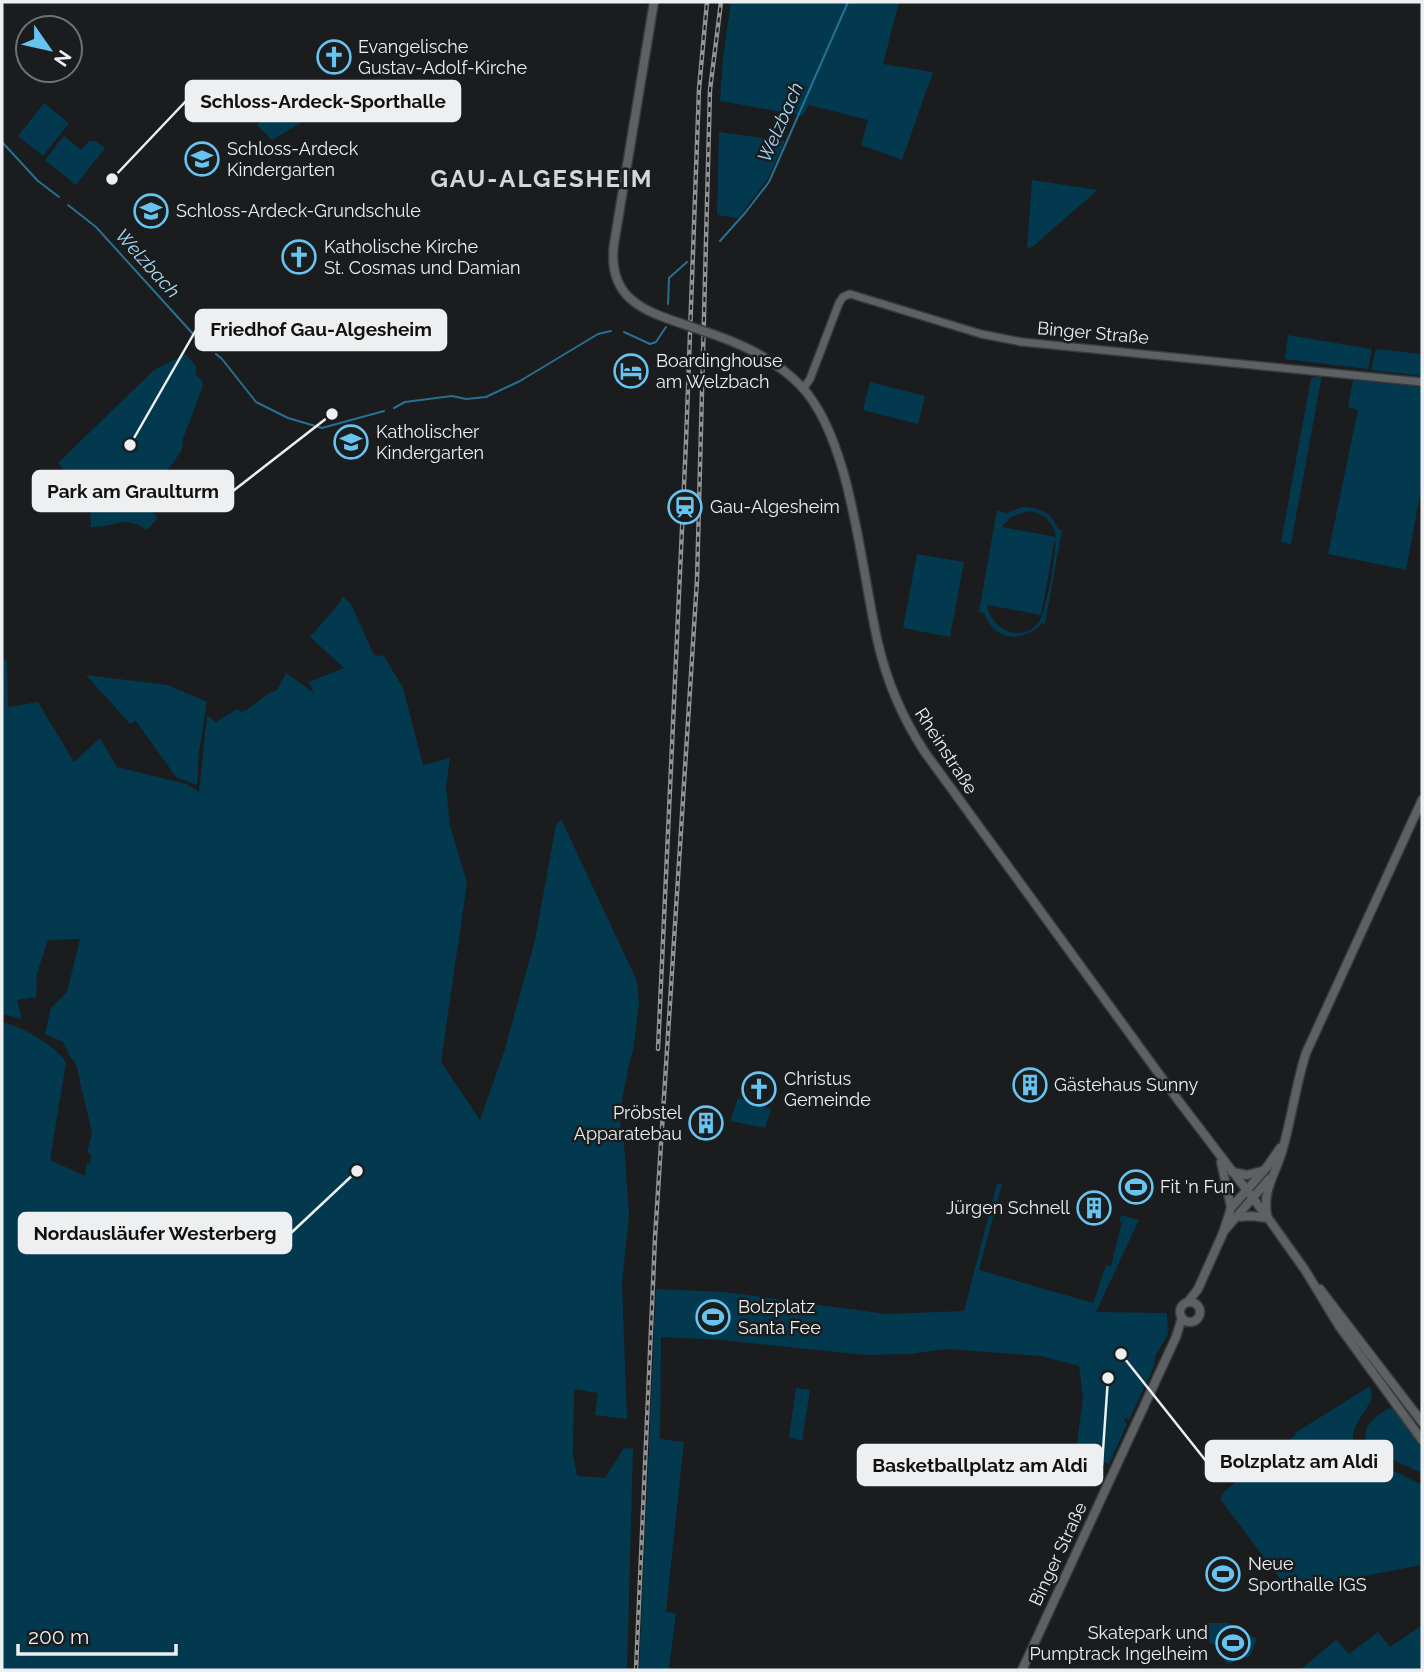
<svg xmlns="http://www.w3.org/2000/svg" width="1424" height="1672" font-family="Raleway,sans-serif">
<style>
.green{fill:#02394e;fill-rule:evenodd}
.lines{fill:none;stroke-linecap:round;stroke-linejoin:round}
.stream{stroke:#267192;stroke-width:2}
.tertiary-casing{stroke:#383a3b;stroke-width:10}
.secondary-casing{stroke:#383a3b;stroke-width:11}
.tertiary{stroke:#5e6163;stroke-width:7}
.secondary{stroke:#5e6163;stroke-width:8}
.rail-casing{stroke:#909293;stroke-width:4.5}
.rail{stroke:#1a1c1e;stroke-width:2;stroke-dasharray:5;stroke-linecap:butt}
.secondary-bridge-casing{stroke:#383a3b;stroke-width:11;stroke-linecap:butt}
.secondary-bridge{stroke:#5e6163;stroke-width:8}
.labels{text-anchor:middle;stroke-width:5;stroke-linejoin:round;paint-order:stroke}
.poi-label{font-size:18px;fill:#edeff0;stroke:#1a1c1e;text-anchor:start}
.street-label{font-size:18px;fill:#edeff0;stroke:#1a1c1e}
.water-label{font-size:19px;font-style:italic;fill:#a3dcf9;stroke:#1a1c1e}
.district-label{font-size:24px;font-weight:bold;letter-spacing:2px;fill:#d3d7d9;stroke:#1a1c1e}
.leader{fill:none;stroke:#edeff0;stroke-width:2.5}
.callout-dot{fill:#edeff0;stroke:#1a1c1e;stroke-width:2.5}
.callout{fill:#edeff0;stroke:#edeff0;stroke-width:2.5}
.callout-label{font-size:19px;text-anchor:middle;font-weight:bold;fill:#111}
</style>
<rect width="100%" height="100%" fill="#1a1c1e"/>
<g class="green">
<polygon points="731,2 899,2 883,64 933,72 902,160 861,145 868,120 809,105 803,116 720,101 723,58"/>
<polygon points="320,85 332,104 272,140 257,125 263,118"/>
<polygon points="44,103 69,123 43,156 18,136"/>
<polygon points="719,132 785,141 767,180 738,218 717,215"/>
<polygon points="64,136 81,150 89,141 95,141 105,148 76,185 45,160"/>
<polygon points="1032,180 1098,190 1032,247 1027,248"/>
<polygon points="1288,335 1372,349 1368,369 1285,359"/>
<polygon points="1376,349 1422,354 1422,376 1371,370"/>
<path d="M185 354 196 366V375L202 380 203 386 183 439 182 450 160 481 168 492 153 513 158 518 147 530C124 514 114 528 91 527L90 512 65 495 73 481 58 463 154 370Z"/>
<polygon points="1322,375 1291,544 1281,542 1311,378"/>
<polygon points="1353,380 1422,387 1422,484 1406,570 1328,554 1358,410 1348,407"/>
<polygon points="870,382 925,396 918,424 863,410"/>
<path d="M1021 507C1038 506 1052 513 1058 529L1062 530 1045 624 1042 623C1024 644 993 641 984 613L979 612 997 510 1007 513ZM1028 511C1044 513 1053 521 1056 537L1002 527 1011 517ZM1055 539C1057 551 1047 607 1040 620 1024 645 991 631 987 605L1041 615Z"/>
<polygon points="917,554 964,562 950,637 903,628"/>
<path d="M342 596 351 604 374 655 384 656 403 688 423 765 450 758 446 786 450 826 467 883 441 1062 480 1120 504 1052 535 940 556 825 561 819 637 981 639 1004 633 1051 629 1064 619 1117 624 1144 629 1214 622 1283 627 1419 595 1415 598 1393 574 1389 573 1455 577 1476 605 1478 624 1448 633 1449 627 1670H2V1022C21 1026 56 1046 66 1062L50 1160 85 1176 87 1163 90 1164 91 1154 87 1152 92 1133 76 1064 69 1055 63 1042 45 1034 51 1008 67 992 80 939 48 940 37 973 36 997 17 1000 22 1019 2 1014V658L7 660 8 707 38 702 74 762 100 738 117 767 186 784 199 792 207 716 216 722 237 709 241 712C255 707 264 694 277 690L286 673 314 693 309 682 344 668 310 637 341 601Z"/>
<polygon points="86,675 168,685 207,702 199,752 197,785 176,777 136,721 130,724"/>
<polygon points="738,1098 771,1109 765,1128 730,1121"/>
<polygon points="997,1183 1002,1184 979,1270 1093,1303 1106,1265 1111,1266 1122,1222 1119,1221 1121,1215 1139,1220 1096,1312 1167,1313 1168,1335 1155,1356 1153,1369 1129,1420 1125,1418 1124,1421 1127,1424 1109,1464 1076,1450 1083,1399 1079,1366 1041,1356 947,1349 911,1354 865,1355 721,1340 661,1337 660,1439 684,1442 666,1612 676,1613 669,1670 639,1670 656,1289 725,1292 886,1314 964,1311"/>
<path d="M1370 1386 1372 1398C1364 1417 1338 1437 1365 1456 1372 1461 1377 1462 1380 1471L1389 1474 1394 1471 1422 1485V1565L1301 1588 1293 1589 1284 1584 1221 1500 1222 1494 1254 1466 1296 1435 1295 1433Z"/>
<polygon points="796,1388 810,1390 802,1441 789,1437"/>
<path d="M1390 1408 1396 1411 1422 1447V1473L1373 1451C1355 1433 1372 1417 1390 1408Z"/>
<polygon points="1207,1623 1229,1623 1257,1639 1250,1656 1227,1664 1219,1648 1198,1636"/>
<polygon points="1421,1626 1422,1670 1300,1670 1336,1640 1349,1654 1378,1632 1390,1647"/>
</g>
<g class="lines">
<g class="stream">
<polyline points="2,142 38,181 59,197"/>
<polyline points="68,205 96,227 203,345"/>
<polyline points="720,241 745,213 769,182 848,2"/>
<polyline points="668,304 669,278 687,262"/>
<polyline points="624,332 650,344 656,342 666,327"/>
<polyline points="216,354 222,359 256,402 288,418 322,428 384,411"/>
<polyline points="394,408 405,402 452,396 466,399 486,397 520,381 598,334 611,331"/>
</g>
<defs>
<polyline id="tertiary" points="803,389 810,379 839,303 843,297 850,294 981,334 1022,342 1422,382"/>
<g id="secondary">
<path d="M654 2 614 244C607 298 643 311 686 325"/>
<path d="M715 335C747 346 777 361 801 386 852 440 861 571 878 643 887 682 902 717 924 751L1178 1100 1268 1218 1305 1270 1339 1326 1422 1440"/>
<polyline points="1221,1162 1231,1207"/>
<polyline points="1232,1172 1247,1175 1262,1171"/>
<path d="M1267 1215C1262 1189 1277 1172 1283 1148 1292 1116 1296 1084 1306 1053L1422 800"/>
<polyline points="1236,1217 1252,1216 1268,1218"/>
<polyline points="1225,1230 1269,1179"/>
<polyline points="1320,1289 1422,1422"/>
<polyline points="1188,1302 1198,1289 1223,1233 1231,1208 1267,1167 1280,1148"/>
<circle cx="1190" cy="1312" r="10"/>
<polyline points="1022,1670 1176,1337 1182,1318"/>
</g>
</defs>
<use href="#tertiary" class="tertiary-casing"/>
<use href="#secondary" class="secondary-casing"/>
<use href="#tertiary" class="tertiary"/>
<use href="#secondary" class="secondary"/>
<defs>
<g id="rail">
<polyline points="658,1049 686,442 699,89 707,2"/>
<polyline points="636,1670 655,1238 697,580 710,90 721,2"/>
</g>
</defs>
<use href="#rail" class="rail-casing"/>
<use href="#rail" class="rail"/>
<defs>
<polyline id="secondary-bridge" points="686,325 715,335"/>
</defs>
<use href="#secondary-bridge" class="secondary-bridge-casing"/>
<use href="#secondary-bridge" class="secondary-bridge"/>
</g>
<defs>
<symbol id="church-ring" viewBox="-11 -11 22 22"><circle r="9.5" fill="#1a1c1e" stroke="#67c4f0" stroke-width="1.5"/><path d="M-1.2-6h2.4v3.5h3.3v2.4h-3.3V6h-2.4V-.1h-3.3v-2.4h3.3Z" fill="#67c4f0"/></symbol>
<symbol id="school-ring" viewBox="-11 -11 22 22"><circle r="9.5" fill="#1a1c1e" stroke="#67c4f0" stroke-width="1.5"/><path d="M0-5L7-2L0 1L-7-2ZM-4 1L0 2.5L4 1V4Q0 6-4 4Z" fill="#67c4f0"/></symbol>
<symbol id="hotel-ring" viewBox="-11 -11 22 22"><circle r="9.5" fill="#1a1c1e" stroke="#67c4f0" stroke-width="1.5"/><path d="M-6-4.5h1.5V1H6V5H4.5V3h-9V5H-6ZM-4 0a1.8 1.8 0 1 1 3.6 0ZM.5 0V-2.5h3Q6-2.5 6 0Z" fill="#67c4f0"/></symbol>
<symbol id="station-ring" viewBox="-11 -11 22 22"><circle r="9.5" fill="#1a1c1e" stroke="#67c4f0" stroke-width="1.5"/><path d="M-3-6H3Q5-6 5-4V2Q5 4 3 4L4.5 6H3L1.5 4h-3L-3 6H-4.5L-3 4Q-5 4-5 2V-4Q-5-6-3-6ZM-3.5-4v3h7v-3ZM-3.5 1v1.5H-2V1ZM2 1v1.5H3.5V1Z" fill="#67c4f0"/></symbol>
<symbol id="building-ring" viewBox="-11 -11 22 22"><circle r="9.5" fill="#1a1c1e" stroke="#67c4f0" stroke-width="1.5"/><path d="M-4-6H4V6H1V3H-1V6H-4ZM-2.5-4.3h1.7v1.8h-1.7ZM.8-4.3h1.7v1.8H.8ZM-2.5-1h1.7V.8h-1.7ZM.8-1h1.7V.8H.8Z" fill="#67c4f0"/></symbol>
<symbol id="stadium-ring" viewBox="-11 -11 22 22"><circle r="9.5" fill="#1a1c1e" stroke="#67c4f0" stroke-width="1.5"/><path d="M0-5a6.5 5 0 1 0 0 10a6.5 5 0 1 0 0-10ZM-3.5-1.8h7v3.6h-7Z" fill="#67c4f0"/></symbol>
</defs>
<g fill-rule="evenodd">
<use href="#church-ring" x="315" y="38" width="38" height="38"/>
<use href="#school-ring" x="183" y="140" width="38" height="38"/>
<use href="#school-ring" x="132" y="192" width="38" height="38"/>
<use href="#church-ring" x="280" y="238" width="38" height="38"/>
<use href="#hotel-ring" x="612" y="352" width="38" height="38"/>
<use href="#school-ring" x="332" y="423" width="38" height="38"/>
<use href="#station-ring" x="666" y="488" width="38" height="38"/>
<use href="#building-ring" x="1011" y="1066" width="38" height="38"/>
<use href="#church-ring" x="740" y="1070" width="38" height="38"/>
<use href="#building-ring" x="687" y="1104" width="38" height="38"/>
<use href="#stadium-ring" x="1117" y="1168" width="38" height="38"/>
<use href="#building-ring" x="1075" y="1189" width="38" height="38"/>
<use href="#stadium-ring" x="694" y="1298" width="38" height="38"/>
<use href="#stadium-ring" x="1204" y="1555" width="38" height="38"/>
<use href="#stadium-ring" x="1214" y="1624" width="38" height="38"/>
</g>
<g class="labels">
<g class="poi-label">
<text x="358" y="53">Evangelische<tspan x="358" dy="21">Gustav-Adolf-Kirche</tspan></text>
<text x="227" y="155">Schloss-Ardeck<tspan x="227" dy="21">Kindergarten</tspan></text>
<text x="176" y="217">Schloss-Ardeck-Grundschule</text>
<text x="324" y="253">Katholische Kirche<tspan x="324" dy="21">St. Cosmas und Damian</tspan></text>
<text x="656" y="367">Boardinghouse<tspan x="656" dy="21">am Welzbach</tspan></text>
<text x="376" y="438">Katholischer<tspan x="376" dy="21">Kindergarten</tspan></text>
<text x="710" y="513">Gau-Algesheim</text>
<text x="784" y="1085">Christus<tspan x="784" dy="21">Gemeinde</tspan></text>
<text x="1054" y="1091">Gästehaus Sunny</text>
<text x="682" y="1119" text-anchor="end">Pröbstel<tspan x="682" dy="21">Apparatebau</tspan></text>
<text x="1160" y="1193">Fit 'n Fun</text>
<text x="1070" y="1214" text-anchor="end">Jürgen Schnell</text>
<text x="738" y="1313">Bolzplatz<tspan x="738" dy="21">Santa Fee</tspan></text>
<text x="1248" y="1570">Neue<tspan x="1248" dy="21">Sporthalle IGS</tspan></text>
<text x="1208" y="1639" text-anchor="end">Skatepark und<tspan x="1208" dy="21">Pumptrack Ingelheim</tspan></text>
</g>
<g class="street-label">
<text transform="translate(1093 333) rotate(5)" y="6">Binger Straße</text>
<text transform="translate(946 751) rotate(57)" y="6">Rheinstraße</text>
<text transform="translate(1058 1554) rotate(-65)" y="6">Binger Straße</text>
</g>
<g class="water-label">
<text transform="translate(780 122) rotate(-66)" y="7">Welzbach</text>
<text transform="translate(148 263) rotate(48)" y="7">Welzbach</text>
</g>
<g class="district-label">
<text x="542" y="187">GAU-ALGESHEIM</text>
</g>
</g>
<path class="leader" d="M112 179L186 101M130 445L196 330M332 414L233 491M357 1171L291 1233M1121 1354L1206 1461M1108 1378L1102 1465"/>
<g class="callout-dot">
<circle cx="112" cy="179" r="7"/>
<circle cx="130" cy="445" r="7"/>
<circle cx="332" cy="414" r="7"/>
<circle cx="357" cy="1171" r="7"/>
<circle cx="1121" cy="1354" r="7"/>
<circle cx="1108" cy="1378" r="7"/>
</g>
<g class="callout">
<rect x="186" y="81" width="274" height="40" rx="7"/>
<rect x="196" y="310" width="250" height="40" rx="7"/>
<rect x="33" y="471" width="200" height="40" rx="7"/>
<rect x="19" y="1213" width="272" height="40" rx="7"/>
<rect x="1206" y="1441" width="186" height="40" rx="7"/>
<rect x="858" y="1445" width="244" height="40" rx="7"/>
</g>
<g class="callout-label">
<text x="323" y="108">Schloss-Ardeck-Sporthalle</text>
<text x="321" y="336">Friedhof Gau-Algesheim</text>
<text x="133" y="498">Park am Graulturm</text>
<text x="155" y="1240">Nordausläufer Westerberg</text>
<text x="1299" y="1468">Bolzplatz am Aldi</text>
<text x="980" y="1472">Basketballplatz am Aldi</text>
</g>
<rect width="1424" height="1672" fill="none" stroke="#edeff0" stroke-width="7"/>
<g transform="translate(49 49) rotate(124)"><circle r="33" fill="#1a1c1e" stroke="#6e7072" stroke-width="2"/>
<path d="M0-5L12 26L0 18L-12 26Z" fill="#67c4f0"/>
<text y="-10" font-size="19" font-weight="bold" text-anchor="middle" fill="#edeff0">N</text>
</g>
<path d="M18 1644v10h158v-10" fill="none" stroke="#edeff0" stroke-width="3.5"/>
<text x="28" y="1644" font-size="21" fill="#edeff0" stroke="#1a1c1e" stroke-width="5" paint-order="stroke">200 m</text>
</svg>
